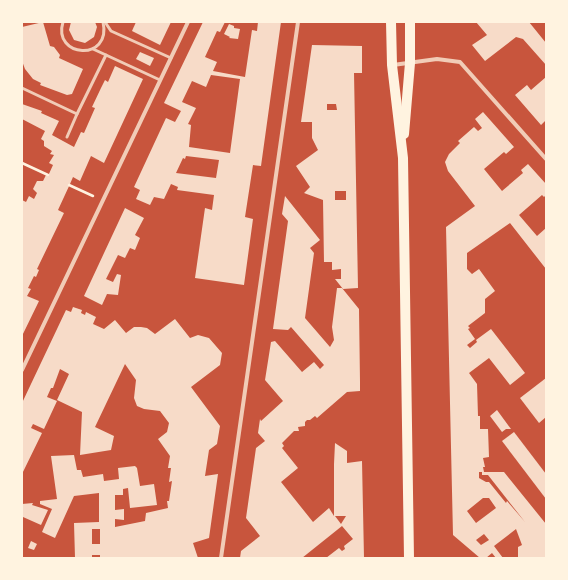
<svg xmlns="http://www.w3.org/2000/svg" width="568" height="580" font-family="'PT Sans Narrow',sans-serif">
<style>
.building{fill:#f7dbc8;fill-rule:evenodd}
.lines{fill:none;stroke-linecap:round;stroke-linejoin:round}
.path{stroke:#fff3e0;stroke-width:2.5}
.service{stroke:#f1ccb7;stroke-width:3}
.minor{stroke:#f1ccb7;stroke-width:4}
.primary{stroke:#fff3e0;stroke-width:10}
</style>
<rect width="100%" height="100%" fill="#c8553d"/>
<g class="building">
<polygon points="43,22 50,46 54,47 60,55 59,58 83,69 72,94 67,95 40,85 41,83 33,79 25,69 22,61 22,27"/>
<polygon points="71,22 95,22 97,27 94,37 85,43 74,40 69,30"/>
<polygon points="136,22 171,22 160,45 132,31"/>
<path d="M203 22H225L220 32 217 31 205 57 217 62 213 71 245 77 252 30 257 31 258 22H281L261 166 253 165 245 217 253 219 244 285 195 278 205 208 212 210 214 195 177 190 178 187 171 184 164 199 154 197 150 205 136 199 140 190 134 187 166 118 175 122 181 111 164 103ZM211 75 240 79 230 153 189 147 191 125 188 124 196 108 182 102 192 81 206 87ZM186 156 219 160 216 178 176 173 183 158 185 159Z"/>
<polygon points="476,22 529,22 546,43 546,65 523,39 516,37 485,61 472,45 487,35"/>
<polygon points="229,24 234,26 234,28 240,29 238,39 229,38 230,37 224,34"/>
<path d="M312 45 362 46V73H354L358 288 343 289 335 279H341V269L332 270V262H324L323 200 304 193 310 187 296 166 318 150 312 138V122H301ZM327 104H336L337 110H327ZM335 191H346V200H335Z"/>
<polygon points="140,52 154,58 150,66 136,59"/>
<polygon points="115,66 143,79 104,163 91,156 80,181 73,177 70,184 58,210 64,213 37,269 39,270 36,277 34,276 28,288 31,289 27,296 39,301 22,336 22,200 26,202 29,196 34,199 37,193 33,189 37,181 43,181 46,175 48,176 53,165 49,163 54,155 50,154 52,151 44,146 44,141 41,139 45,131 22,119 22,104 42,111 41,113 59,121 52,135 74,147 81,132 84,133 95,108 92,107 101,88 105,80 108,82"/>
<polygon points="546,77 546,120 541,125 515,95 527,85 531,90"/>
<path d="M483 112 514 147 506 154 504 152 484 169 502 191 523 173 521 170 528 164 546 184V195L544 197 542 195 519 215 537 236 546 228V269L510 223 467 253V269L472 274 479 269 495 291 485 299V313L468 326 470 328 468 329 475 339 467 345 470 348 477 342 476 340 491 329 525 373 510 385 489 358 469 373 477 384 478 416H480V429H488L489 457 483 458 485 467H483L484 472H504L546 524V558H518V547L522 545 516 529 494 546 503 558H496L492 553 486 558H480L453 535 446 227 475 206 448 171 445 162 449 154 460 143 458 141 474 127 478 131 482 128 475 119ZM479 472H482V475H488L525 522 507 501 506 503 489 482H486L479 478ZM483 498H489L496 508 476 523 467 511ZM484 534 489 540 481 545 476 540Z"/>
<path d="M285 196 320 240 310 248 314 253 305 318 330 347 334 340 332 327 337 288H342L359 309 360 382V391L347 392 317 418 315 416 310 420H307L305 422V426L298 427 299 431H294L282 443 284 446 282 448 298 468 281 482 313 522 329 508 334 516V464L335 443 347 451V463L362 461 364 558H326L339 548 342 551 345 549 344 546 353 539 342 526 302 558H240L241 551 260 536 246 518 256 448 265 441 258 433 260 419 261 421 283 401 265 380 271 342 275 341 302 372 314 362 320 369 324 365 291 327 288 330 273 329 288 221 282 214ZM335 516H346L341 524Z"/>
<polygon points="125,208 144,218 135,235 140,238 135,250 130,248 125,258 118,255 106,279 113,282 117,274 121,275 118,295 107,294 102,305 84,296"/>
<path d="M73 307 82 310 81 313 85 315 86 312 96 317 93 324 104 329 115 320 126 333 134 327H141L147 328 155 334 175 319 190 338 198 335 209 338 222 353 220 365 191 387 220 426 217 444 209 450 205 476 218 474 209 538 193 543 198 558H100V555H92V558H75L74 523 99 522V493L74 496 55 538 42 532 52 509 40 504V501L57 499 51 456 74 455 77 470H81L83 477 103 474 104 481 119 479 118 468 135 466 137 468 140 486 154 484 157 505 130 508 128 488 123 489V495H115V510L124 509V520L115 519V527L145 521 146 513 168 508 167 501H169L172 481 169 482 171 468H168L170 456 158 439 167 432 169 423 160 411 144 409 137 406 134 398 136 380 125 364 95 427 114 436 111 450 80 455 82 412 57 400 69 374 60 369 53 388H51L47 397 57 401 44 429 33 424 31 428 42 433 22 474V403L66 310 71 312ZM92 529H100V544H92Z"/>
<polygon points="546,378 546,417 539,423 520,398"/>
<polygon points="497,410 511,429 506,429 502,432 490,416"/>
<polygon points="514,432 546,474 546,499 502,441"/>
<polygon points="33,503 32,505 48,510 41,525 23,517 22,520 22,504"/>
<polygon points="31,541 37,544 34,550 28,548"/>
</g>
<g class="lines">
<g class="path">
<polyline points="22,163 48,175"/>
<polyline points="69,185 93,196"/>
</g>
<g class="service">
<path d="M63 22C52 58 112 62 103 22"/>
<polyline points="105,22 111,31 171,58"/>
<polyline points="93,49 160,80"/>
<polyline points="22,88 77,114 106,55"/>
<polyline points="67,137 77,114"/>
</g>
<g class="minor">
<polyline points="393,65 437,59 460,62 546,159"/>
<polyline points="22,370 188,22"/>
<polyline points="221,558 298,22"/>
</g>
<g class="primary">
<polyline points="391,22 392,65 403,158 409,558"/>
<polyline points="404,134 410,63 410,22"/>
</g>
</g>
<rect width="568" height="580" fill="none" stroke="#fff3e0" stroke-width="46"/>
</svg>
